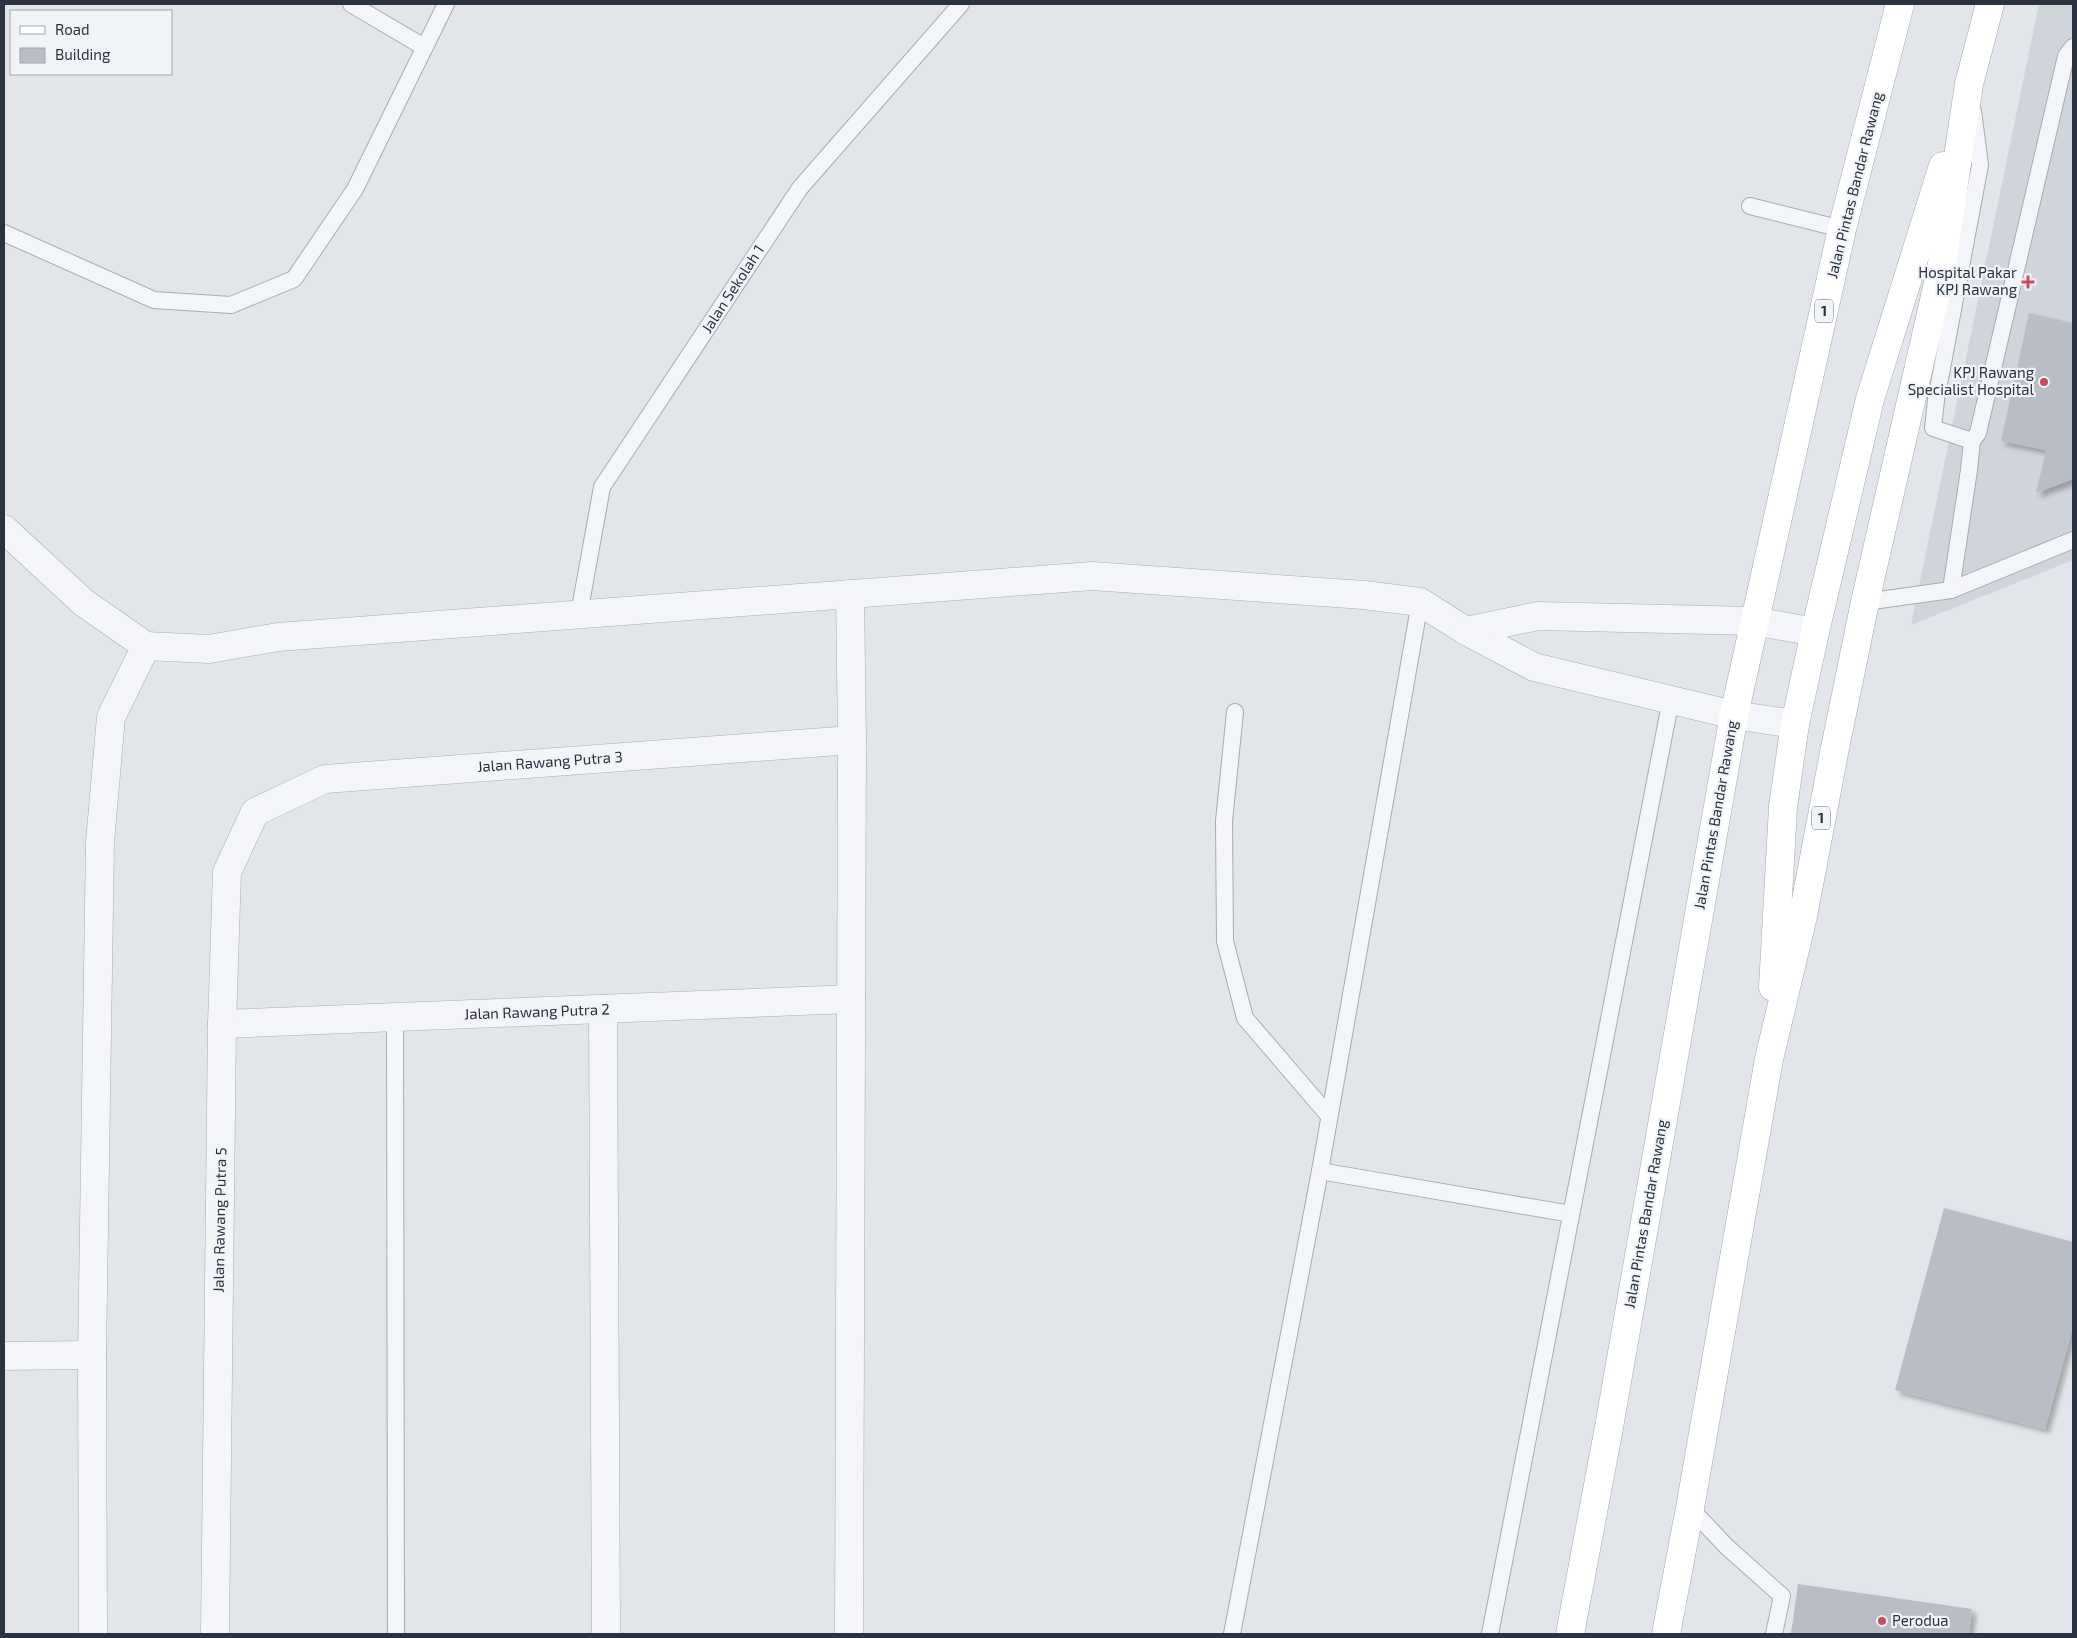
<svg xmlns="http://www.w3.org/2000/svg" width="2077" height="1638" font-family="'Exo 2',sans-serif">
<style>
.built{fill:#d0d4db}
.building{fill:#b9bec6;filter:url(#shadow)}
.lines{fill:none;stroke-linecap:round;stroke-linejoin:round}
.service-casing{stroke:#a7acb3;stroke-width:18}
.minor-casing{stroke:#a7acb3;stroke-width:29}
.primary-casing{stroke:#a2a9b4;stroke-width:29}
.service{stroke:#f4f5f8;stroke-width:16}
.minor{stroke:#f4f5f8;stroke-width:28}
.primary{stroke:#fff;stroke-width:28}
.poi-dot{fill:#c74e5f;stroke:#f1f4f7;stroke-width:2}
.labels{text-anchor:middle;stroke-width:4.5;stroke-linejoin:round;paint-order:stroke}
.shield{fill:#f1f4f7;stroke:#666c77;stroke-width:1}
.shield-label{font-size:14px;font-weight:bold;fill:#2b3240}
.street-label{font-size:15px;fill:#2b3240;stroke:#f1f4f7}
.poi-label{font-size:15px;fill:#2b3240;stroke:#f1f4f7;text-anchor:end}
</style>
<defs>
<filter id="shadow"><feDropShadow dx="4.5" dy="4.5" stdDeviation="2.5" flood-color="#0004"/></filter>
</defs>
<rect width="100%" height="100%" fill="#e2e5e9"/>
<polygon class="built" points="2039,4 2073,5 2073,560 1911,625"/>
<g class="building">
<polygon points="2029,313 2073,323 2073,479 2036,493 2046,450 2001,441"/>
<polygon points="1944,1208 2073,1242 2073,1326 2045,1429 1895,1390"/>
<polygon points="1798,1584 1972,1609 1969,1634 1791,1634"/>
</g>
<g class="lines">
<defs>
<g id="service">
<polyline points="351,4 424,47"/>
<polyline points="1973,111 1980,165 1936,400 1933,428 1972,441 1978,433 2066,56 2073,47"/>
<polyline points="1750,206 1842,229"/>
<polyline points="4,233 154,300 231,305 294,279 355,189 446,4"/>
<polyline points="1951,590 1969,470 1972,441"/>
<polyline points="1865,602 1951,590 2073,540"/>
<polyline points="579,614 602,487 800,188 961,4"/>
<polyline points="1235,712 1224,821 1225,941 1245,1018 1329,1116"/>
<polyline points="395,1017 396,1634"/>
<polyline points="1320,1171 1571,1214"/>
<polyline points="1690,1508 1727,1547 1782,1596 1774,1634"/>
<polyline points="1232,1634 1320,1171 1420,602"/>
<polyline points="1490,1634 1671,699"/>
</g>
<g id="minor">
<polyline points="4,529 84,603 146,646 209,649 278,637 1092,576 1364,595 1420,602 1466,631 1534,667 1734,715 1795,724"/>
<polyline points="1466,631 1538,616 1754,621 1815,632"/>
<polyline points="603,1009 606,1634"/>
<polyline points="222,1024 851,999"/>
<polyline points="4,1356 92,1355"/>
<polyline points="93,1634 92,1355 100,842 111,717 146,646"/>
<polyline points="215,1634 222,1024 227,872 255,812 325,779 852,740"/>
<polyline points="849,1634 852,740 850,594"/>
</g>
<g id="primary">
<polyline points="1773,987 1783,807 1795,724 1815,632 1870,399 1943,166"/>
<polyline points="1570,1634 1609,1427 1734,715 1842,229 1900,4"/>
<polyline points="1666,1634 1690,1508 1769,1059 1803,916 1834,753 1865,602 1941,270 1969,84 1990,4"/>
</g>
</defs>
<use href="#service" class="service-casing"/>
<use href="#minor" class="minor-casing"/>
<use href="#primary" class="primary-casing"/>
<use href="#service" class="service"/>
<use href="#minor" class="minor"/>
<use href="#primary" class="primary"/>
</g>
<g class="poi-dot">
<path d="M2025.5 274.5h5v5h5v5h-5v5h-5v-5h-5v-5h5z"/>
<circle cx="2044" cy="382" r="5"/>
<circle cx="1882" cy="1621" r="5"/>
</g>
<g class="labels">
<g class="shield">
<rect x="1815" y="299.5" width="18" height="23" rx="4"/>
<rect x="1812" y="806.5" width="18" height="23" rx="4"/>
</g>
<g class="shield-label">
<text x="1824" y="316">1</text>
<text x="1821" y="823">1</text>
</g>
<g class="street-label">
<text transform="translate(1855 185) rotate(-76)" y="5">Jalan Pintas Bandar Rawang</text>
<text transform="translate(733 289) rotate(-57)" y="5">Jalan Sekolah 1</text>
<text transform="translate(550 762) rotate(-4)" y="5">Jalan Rawang Putra 3</text>
<text transform="translate(1716 815) rotate(-80)" y="5">Jalan Pintas Bandar Rawang</text>
<text transform="translate(537 1012) rotate(-2)" y="5">Jalan Rawang Putra 2</text>
<text transform="translate(1646 1214) rotate(-80)" y="5">Jalan Pintas Bandar Rawang</text>
<text transform="translate(220 1220) rotate(-89)" y="5">Jalan Rawang Putra 5</text>
</g>
<g class="poi-label">
<text x="2017" y="278">Hospital Pakar<tspan x="2017" dy="17">KPJ Rawang</tspan></text>
<text x="2034" y="378">KPJ Rawang<tspan x="2034" dy="17">Specialist Hospital</tspan></text>
<text x="1892" y="1626" text-anchor="start">Perodua</text>
</g>
</g>
<rect width="2077" height="1638" fill="none" stroke="#2b3240" stroke-width="10"/>
<rect x="10" y="10" width="162" height="65" fill="#f1f4f7" stroke="#a2a6ae"/>
<rect x="20" y="26" width="25" height="8" fill="#ffffff" stroke="#a2a6ae"/>
<text x="55" y="35" font-size="15" fill="#2b3240">Road</text>
<rect x="20" y="48" width="25" height="15" fill="#b9bec6" stroke="#a2a6ae"/>
<text x="55" y="60" font-size="15" fill="#2b3240">Building</text>
</svg>
